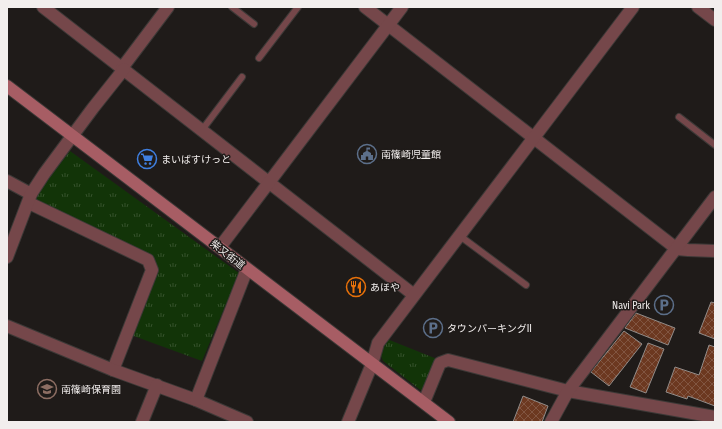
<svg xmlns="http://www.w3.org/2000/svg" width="722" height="429" font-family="'Fira Sans Condensed','Noto Sans JP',sans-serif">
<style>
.park{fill:url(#park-tufts)}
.building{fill:url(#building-cross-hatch);stroke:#918b88}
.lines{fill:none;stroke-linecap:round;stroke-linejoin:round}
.service-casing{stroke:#3d3937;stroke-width:8}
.minor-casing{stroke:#3d3937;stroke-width:14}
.secondary-casing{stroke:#3d3937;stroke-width:14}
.service{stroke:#75474a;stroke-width:6}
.minor{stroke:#75474a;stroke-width:12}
.secondary{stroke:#a75d64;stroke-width:12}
.labels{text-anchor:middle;stroke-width:3;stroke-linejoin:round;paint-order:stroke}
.poi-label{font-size:10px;fill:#f2eeed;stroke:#1f1b19;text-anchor:start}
.street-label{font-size:10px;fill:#f2eeed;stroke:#1f1b19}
</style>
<defs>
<pattern id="park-tufts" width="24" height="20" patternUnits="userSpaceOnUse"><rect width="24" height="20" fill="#123408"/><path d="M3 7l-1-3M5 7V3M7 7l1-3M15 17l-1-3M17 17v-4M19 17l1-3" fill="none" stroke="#35522c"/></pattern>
<pattern id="building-cross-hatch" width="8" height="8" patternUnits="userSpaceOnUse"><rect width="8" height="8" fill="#6c3820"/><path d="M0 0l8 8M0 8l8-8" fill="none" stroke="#815541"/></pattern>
</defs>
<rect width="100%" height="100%" fill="#1f1b19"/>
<g class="park">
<polygon points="70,151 239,273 202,361 131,335 157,269 35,201 38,193"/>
<polygon points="387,339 437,359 423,392 383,361 381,356"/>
</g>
<g class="building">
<polygon points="711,302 715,303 715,339 699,333"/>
<polygon points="636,313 675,328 668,345 625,328"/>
<polygon points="624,331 642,344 609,386 591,372"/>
<polygon points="648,343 664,349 646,393 630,387"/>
<polygon points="709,345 715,347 715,406 688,396 687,399 666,392 675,367 699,375"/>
<polygon points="523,396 548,406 542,422 513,422"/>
</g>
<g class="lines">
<defs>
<g id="service">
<polyline points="232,7 254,24"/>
<polyline points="259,58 298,7"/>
<polyline points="679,117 715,145"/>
<polyline points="202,130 242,77"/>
<polyline points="460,236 526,285"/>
</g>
<g id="minor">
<polyline points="43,7 414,295"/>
<polyline points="365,7 677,249 688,250 715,251"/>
<polyline points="698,7 715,20"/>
<polyline points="122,68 168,7"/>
<polyline points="7,181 31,194"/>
<polyline points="29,203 148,260 152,270 113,370"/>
<polyline points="220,247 402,7"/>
<polyline points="7,257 31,194 44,174 93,108 124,69"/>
<polyline points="7,326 113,370 196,400 247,422"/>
<polyline points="196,400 247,269"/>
<polyline points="424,402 440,363 448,360 568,391 715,417"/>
<polyline points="142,422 157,385"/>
<polyline points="348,422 372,364 378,343 633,7"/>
<polyline points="551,422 568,391 715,197"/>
</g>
<polyline id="secondary" points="7,86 449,422"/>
</defs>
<use href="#service" class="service-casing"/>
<use href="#minor" class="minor-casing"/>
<use href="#secondary" class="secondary-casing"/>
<use href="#service" class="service"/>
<use href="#minor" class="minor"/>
<use href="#secondary" class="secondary"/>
</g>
<defs>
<symbol id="civic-ring" viewBox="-11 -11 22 22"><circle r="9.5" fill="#1f1b19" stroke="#5c6f8a" stroke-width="1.5"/><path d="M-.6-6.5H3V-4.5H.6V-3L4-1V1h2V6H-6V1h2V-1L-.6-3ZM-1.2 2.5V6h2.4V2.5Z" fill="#5c6f8a"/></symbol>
<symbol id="supermarket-ring" viewBox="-11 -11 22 22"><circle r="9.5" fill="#1f1b19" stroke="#3f7fe0" stroke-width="1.5"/><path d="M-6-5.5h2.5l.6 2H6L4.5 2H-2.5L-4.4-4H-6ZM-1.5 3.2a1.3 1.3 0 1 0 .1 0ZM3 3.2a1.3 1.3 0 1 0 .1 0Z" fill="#3f7fe0"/></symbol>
<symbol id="restaurant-ring" viewBox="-11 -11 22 22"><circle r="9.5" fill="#1f1b19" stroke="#e8710a" stroke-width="1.5"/><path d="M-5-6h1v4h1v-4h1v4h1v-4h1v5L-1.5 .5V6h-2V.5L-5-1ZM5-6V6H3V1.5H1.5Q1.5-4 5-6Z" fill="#e8710a"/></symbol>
<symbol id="parking-ring" viewBox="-11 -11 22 22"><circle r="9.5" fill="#1f1b19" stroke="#5c6f8a" stroke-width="1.5"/><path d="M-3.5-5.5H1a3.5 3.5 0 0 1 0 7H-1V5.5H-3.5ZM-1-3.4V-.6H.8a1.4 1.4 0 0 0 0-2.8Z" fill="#5c6f8a"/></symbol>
<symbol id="school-ring" viewBox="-11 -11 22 22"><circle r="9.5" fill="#1f1b19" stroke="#8d6e63" stroke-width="1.5"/><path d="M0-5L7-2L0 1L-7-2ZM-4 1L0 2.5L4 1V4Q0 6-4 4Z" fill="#8d6e63"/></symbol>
</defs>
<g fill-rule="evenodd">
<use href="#civic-ring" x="356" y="143" width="22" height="22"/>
<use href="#supermarket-ring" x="136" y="148" width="22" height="22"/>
<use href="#restaurant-ring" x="345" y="276" width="22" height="22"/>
<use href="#parking-ring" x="653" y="294" width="22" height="22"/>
<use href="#parking-ring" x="422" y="317" width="22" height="22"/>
<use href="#school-ring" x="36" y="378" width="22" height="22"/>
</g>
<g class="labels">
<g class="poi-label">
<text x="381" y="158">南篠崎児童館</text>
<text x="161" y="163">まいばすけっと</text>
<text x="370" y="291">あほや</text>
<text x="650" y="309" text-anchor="end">Navi Park</text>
<text x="447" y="332">タウンパーキングII</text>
<text x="61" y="393">南篠崎保育園</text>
</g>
<g class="street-label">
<text transform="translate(228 254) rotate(38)" y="4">柴又街道</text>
</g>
</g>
<rect width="722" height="429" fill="none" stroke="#f2eeed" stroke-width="16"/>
</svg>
